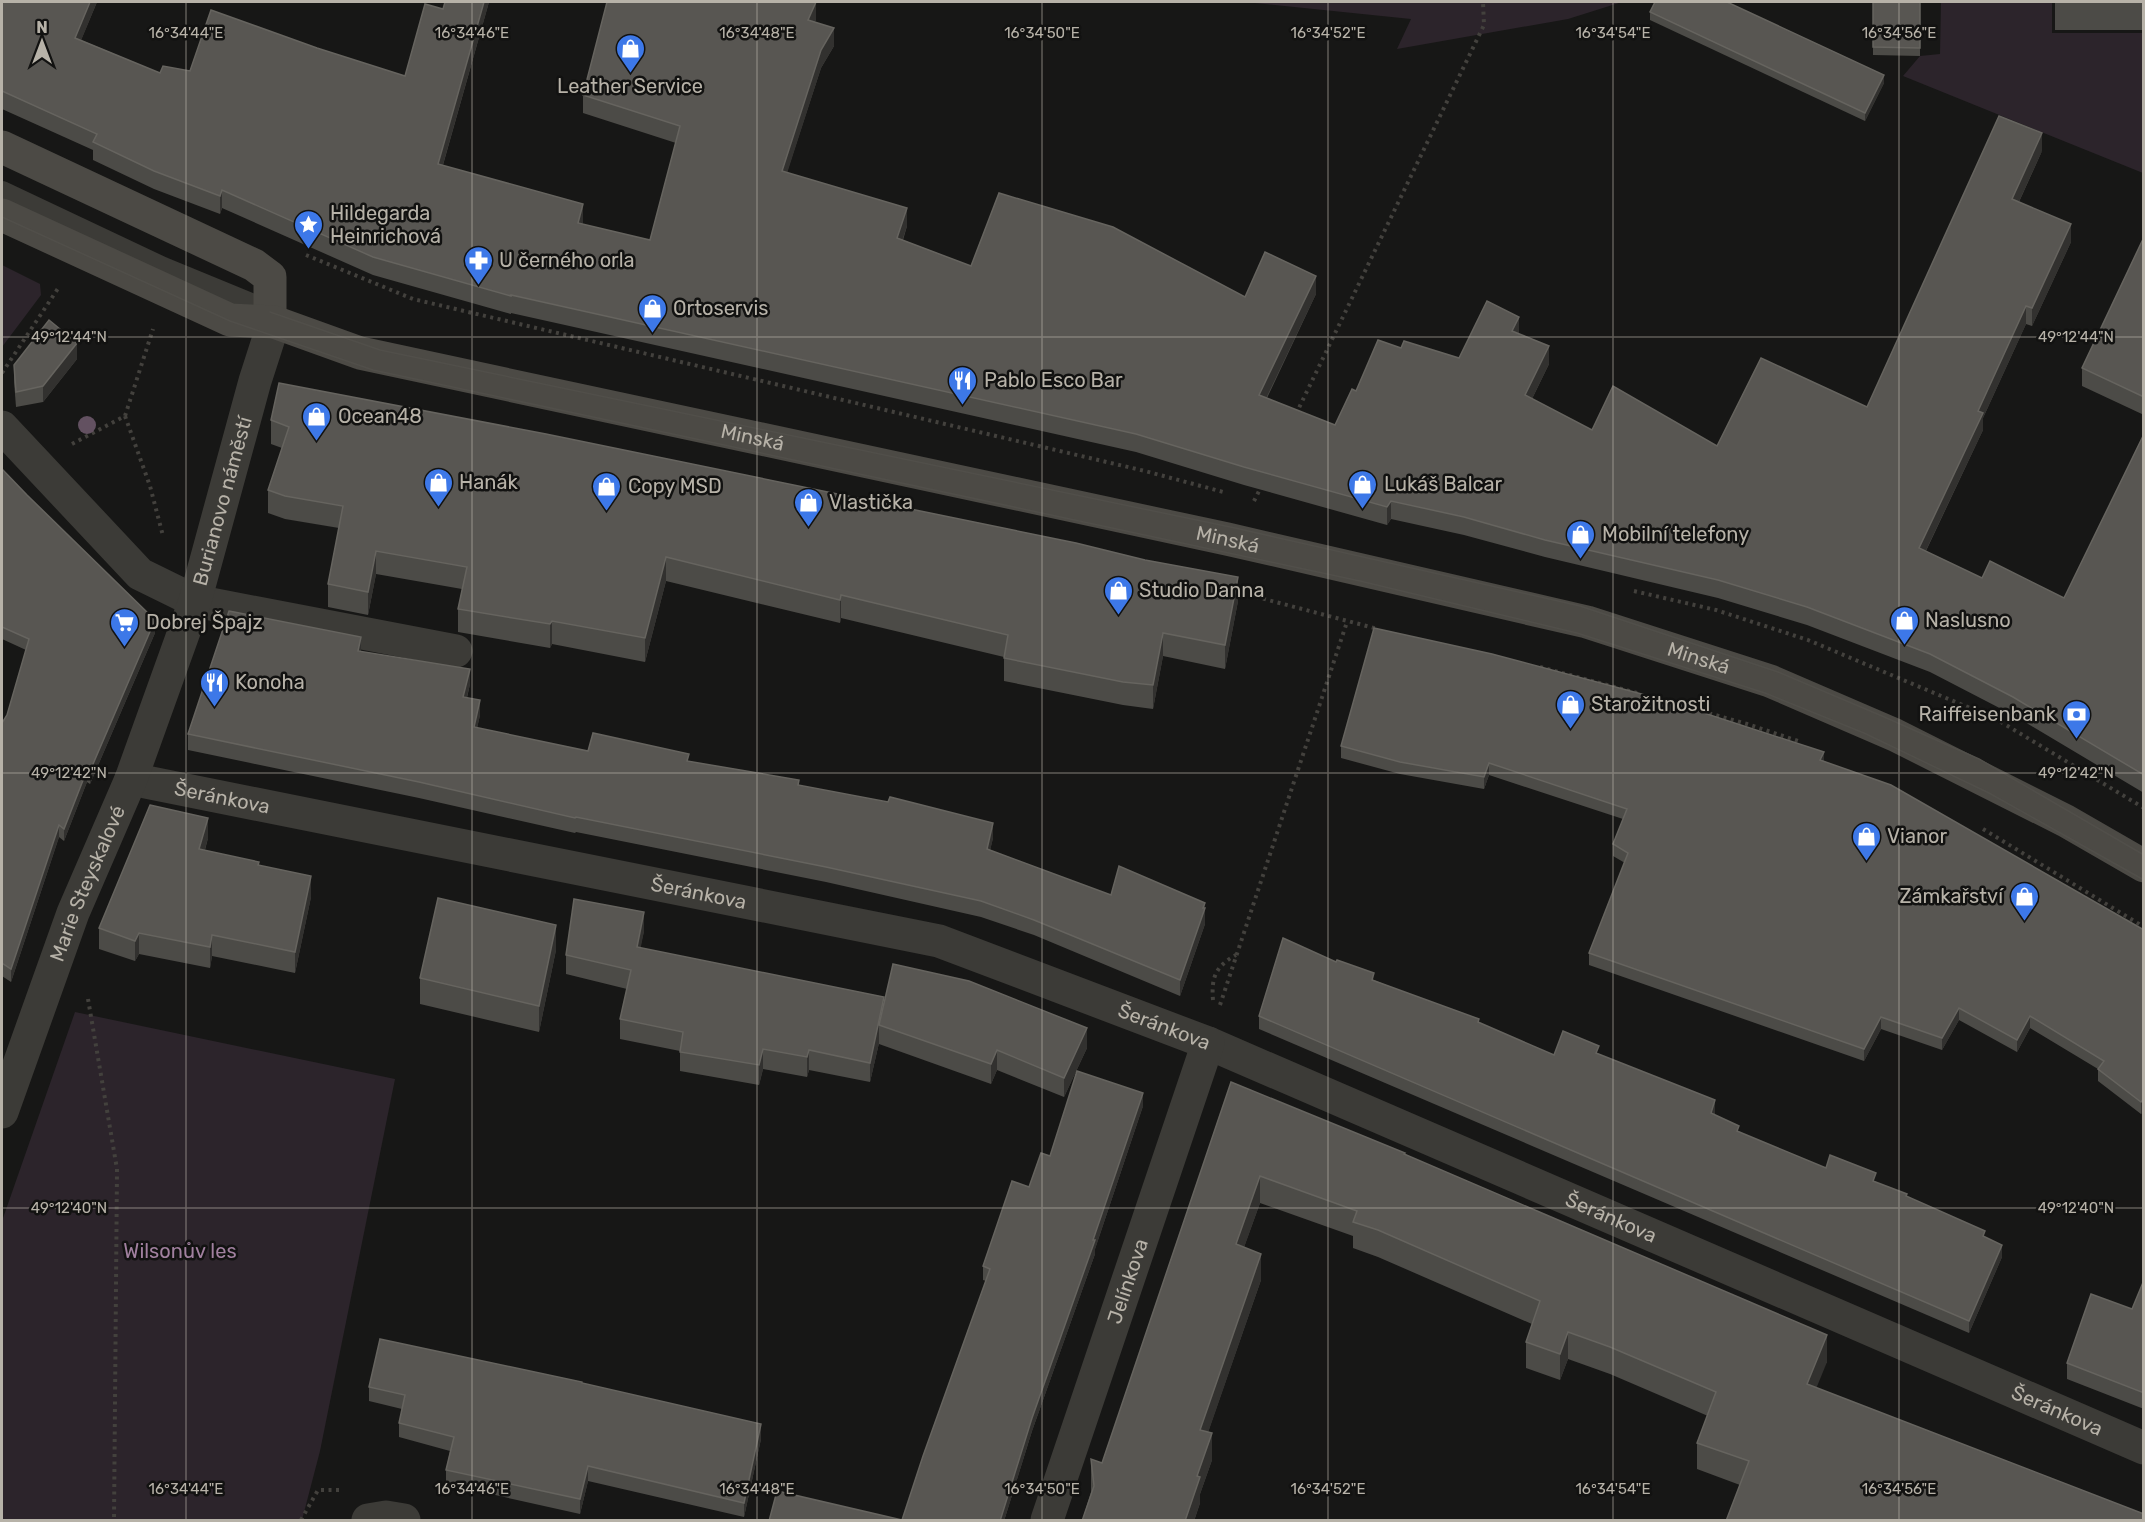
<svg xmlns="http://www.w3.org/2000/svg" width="2145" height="1522" font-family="Rubik,sans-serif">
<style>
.green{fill:#2c242b}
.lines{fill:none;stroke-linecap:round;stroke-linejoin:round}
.path{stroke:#43413d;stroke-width:4;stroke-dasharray:3 4.5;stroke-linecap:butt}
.lane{stroke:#3c3b37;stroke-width:22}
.street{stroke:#3c3b37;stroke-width:33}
.secondary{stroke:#4c4a45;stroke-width:33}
.tram{stroke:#514f4a;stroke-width:1.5}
.tree{fill:#635161}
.wall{fill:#4c4b47}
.shaded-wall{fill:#32312f}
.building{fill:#585652;stroke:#66645f;stroke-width:1.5}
.ticks{fill:none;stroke:#b7b2a8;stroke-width:1.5;stroke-opacity:0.45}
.labels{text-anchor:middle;stroke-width:5;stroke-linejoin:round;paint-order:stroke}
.poi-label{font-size:20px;fill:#b7b2a8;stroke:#121211;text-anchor:start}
.street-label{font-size:20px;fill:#b7b2a8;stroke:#121211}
.park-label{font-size:20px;fill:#a1809f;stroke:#121211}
.ticks-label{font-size:15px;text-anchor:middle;fill:#b7b2a8;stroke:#121211;stroke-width:5;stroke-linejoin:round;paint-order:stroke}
</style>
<rect width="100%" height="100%" fill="#171716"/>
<g class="green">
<polygon points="1245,2 1622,2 1568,19 1397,49 1411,19"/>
<polygon points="1941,2 2052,2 2052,33 2143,33 2143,173 1903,76 1920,56 1940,54"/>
<polygon points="2,265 40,284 41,295 2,347"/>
<polygon points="75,1012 395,1079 320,1451 302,1520 2,1520 2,1221"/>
</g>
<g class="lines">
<g class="path">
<polyline points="306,255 413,299 1145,471 1227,493"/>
<polyline points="2,373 59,287"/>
<polyline points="1296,414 1484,25 1483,2"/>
<polyline points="125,416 150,486 163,536"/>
<polyline points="72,444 125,416 153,329"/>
<polyline points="1254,501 1262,485"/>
<polyline points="1234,591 1378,629"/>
<polyline points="1634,591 1716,610 1808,640 1996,719 2144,808"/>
<polyline points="1540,667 1637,693"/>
<polyline points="1673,703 1747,724 1798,741"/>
<polyline points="1983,829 2144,927"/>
<polyline points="88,999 117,1169 114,1520"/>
<path d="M1213 1000C1211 977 1216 966 1236 955"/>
<polyline points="1220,1005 1347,622"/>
<polyline points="301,1520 318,1490 339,1490"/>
</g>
<polyline class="lane" points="2,192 163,268 270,312"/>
<g class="street">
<polyline points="2,427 140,574 195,601 456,651"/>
<path id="s1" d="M131 779 939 941 1208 1043 2144 1448"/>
<path id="s2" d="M2 1112 73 913 131 779 195 601 255 381 274 322"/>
<polyline points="368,1520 386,1517 404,1520"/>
<path id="s3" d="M1047 1520 1208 1043"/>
</g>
<g class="secondary">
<polyline points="2,147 254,265 270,277 270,312 274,322"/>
<path id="s4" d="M2 215 230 320 274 322 360 353 1227 539 1587 622 1770 681 1895 735 2066 821 2144 866"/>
</g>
<g class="tram">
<polyline points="2,217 230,321 373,370 1360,581 1577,633 1765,693 1864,733 1989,793 2144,880"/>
<polyline points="270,312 380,350 1235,528 1580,606 1778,672 1882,716 1979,759 2144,855"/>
</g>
</g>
<circle class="tree" cx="87" cy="425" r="9"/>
<g class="wall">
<polygon points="2,2 97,2 81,40 160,73 190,71 317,48 405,76 443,9 445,2 489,2 443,165 583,222 582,224 650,240 676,143 583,113 583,95 816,19 815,22 834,46 821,68 787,172 907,226 903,240 971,266 1245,297 1316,294 1267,398 1335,425 1356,391 1401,348 1459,358 1519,334 1549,364 1532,399 1592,430 1717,446 1867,407 2042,151 2019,202 2071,242 2032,326 2026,324 1983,418 1983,430 1926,551 1982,578 2064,598 2144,434 2144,793 2013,715 1930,672 1807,625 1718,598 1545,557 1464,535 1391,519 1387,525 1244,485 1136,452 511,313 511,314 373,275 222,208 220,214 154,189 93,160 93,150 2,109"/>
<polygon points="1873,2 1920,2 1920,56 1873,55"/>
<rect x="2055" y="2" width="89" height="28"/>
<polygon points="1650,12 1884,83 1865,121 1650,20"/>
<polygon points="2144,237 2144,415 2082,386 2082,368"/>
<polygon points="77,359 43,402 16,407 14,381 14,365"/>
<polygon points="271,420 1238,601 1225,669 1163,656 1153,709 1123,705 1004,681 1004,657 841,618 840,623 666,581 645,662 552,644 550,648 458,632 458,609 462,589 376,574 368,615 328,607 328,584 339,528 285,519 268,513 268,490 282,448 271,444"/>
<polygon points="2,469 155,633 90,784 87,782 64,841 59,837 11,982 2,976 2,723 7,715 26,650 2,639"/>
<polygon points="361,652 470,684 467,698 480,715 477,728 588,751 689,761 799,785 993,838 990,850 1111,895 1205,903 1205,924 1180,996 1034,935 981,917 826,882 576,832 575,833 419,798 188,750 188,734"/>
<polygon points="1341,746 1824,761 2144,930 2144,1110 2141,1114 2098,1081 2098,1069 2030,1028 2017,1052 1959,1020 1942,1050 1881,1029 1864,1061 1589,965 1589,953 1625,863 1613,856 1613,844 1623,819 1489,775 1484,789 1400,774 1341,758"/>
<polygon points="208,838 205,850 259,866 311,897 295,973 212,956 210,968 139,954 135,961 99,949 99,928"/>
<polygon points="644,931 640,948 1087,1048 1064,1097 997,1070 991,1084 879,1044 879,1043 870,1082 809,1070 807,1077 763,1069 759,1085 680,1071 680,1051 620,1039 620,1019 627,989 566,974 566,955"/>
<polygon points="556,950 539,1032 420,1004 420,978"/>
<polygon points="1336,962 1374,980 1479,1023 1554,1055 1599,1055 1715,1113 1715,1115 1739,1132 1826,1168 1876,1182 1907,1196 1985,1237 2002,1257 1969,1333 1259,1029 1259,1016"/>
<polygon points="1231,1082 1405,1154 1827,1362 1740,1485 1697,1469 1697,1443 1708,1416 1610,1374 1568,1359 1560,1380 1526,1368 1526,1342 1532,1324 1378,1257 1353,1248 1353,1236 1260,1203 1244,1247 1261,1280 1208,1432 1212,1460 1200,1494 1200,1503 1194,1521 1082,1521 1091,1492 1091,1459 1102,1463"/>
<polygon points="1143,1106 1095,1249 1095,1254 1032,1431 1004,1521 769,1521 902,1520 986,1281 983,1280 983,1266 1029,1187 1050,1156"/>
<polygon points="2144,1280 2144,1409 2067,1379 2067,1363 2132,1309"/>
<polygon points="582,1384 761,1439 744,1517 588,1481 580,1514 446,1484 446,1470 450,1451 399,1437 399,1423 402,1409 369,1401 369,1387"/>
</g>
<g class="shaded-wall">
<polygon points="90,2 97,2 75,55 75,38"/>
<polygon points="484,2 489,2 438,182 438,164"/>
<polygon points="816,2 816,19 808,38 808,20"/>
<polygon points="834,28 834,46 821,68 782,189 782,171 821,50"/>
<polygon points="1884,75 1884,83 1865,121 1865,113"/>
<polygon points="2042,133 2042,151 2012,217 2012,199"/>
<polygon points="222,190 222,208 220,214 220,196"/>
<polygon points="583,204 583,222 578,241 578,223"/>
<polygon points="907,208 907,226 897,256 897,238"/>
<polygon points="2071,224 2071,242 2032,326 2032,308"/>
<polygon points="1316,276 1316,294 1259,413 1259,395"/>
<polygon points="2026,306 2026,324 1983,418 1983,430 1919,565 1919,548 1978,411"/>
<polygon points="1519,317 1519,335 1512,331"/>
<polygon points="77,343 77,359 43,402 43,386"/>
<polygon points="1549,346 1549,364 1525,413 1525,395"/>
<polygon points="1391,501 1391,519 1387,525 1387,507"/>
<polygon points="376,551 376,574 368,615 368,592"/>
<polygon points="666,557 666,581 645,662 645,638"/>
<polygon points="1238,577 1238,601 1225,669 1225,645"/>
<polygon points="841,595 841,618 840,623 840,600"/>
<polygon points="155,620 155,633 90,784 90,771"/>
<polygon points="552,621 552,644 550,648 550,624"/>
<polygon points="1163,633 1163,656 1153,709 1153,685"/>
<polygon points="361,637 361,652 358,651"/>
<polygon points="470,669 470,684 463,713 463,697"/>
<polygon points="480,700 480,715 474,742 474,727"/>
<polygon points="1824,752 1824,764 1820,760"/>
<polygon points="1489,763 1489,775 1484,789 1484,777"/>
<polygon points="87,770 87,782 64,841 64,829"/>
<polygon points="208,818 208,838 199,870 199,849"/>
<polygon points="993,823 993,838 987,864 987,849"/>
<polygon points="59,825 59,837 11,982 11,969"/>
<polygon points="311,876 311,897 295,973 295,952"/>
<polygon points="1205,903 1205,924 1180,996 1180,980"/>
<polygon points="644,912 644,931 637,967 637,947"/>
<polygon points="556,925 556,950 539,1032 539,1006"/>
<polygon points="139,933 139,954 135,961 135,941"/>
<polygon points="212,935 212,956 210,968 210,947"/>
<polygon points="884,997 879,1025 879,1043 870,1082 870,1063"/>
<polygon points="1959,1008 1959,1020 1942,1050 1942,1038"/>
<polygon points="2030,1016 2030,1028 2017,1052 2017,1040"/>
<polygon points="1881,1017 1881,1029 1864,1061 1864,1049"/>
<polygon points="1087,1028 1087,1048 1064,1097 1064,1078"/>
<polygon points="763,1049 763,1069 759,1085 759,1065"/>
<polygon points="809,1050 809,1070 807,1077 807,1057"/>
<polygon points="997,1050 997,1070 991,1084 991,1064"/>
<polygon points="1143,1093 1143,1106 1095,1249 1095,1254 1032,1431 1004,1521 1000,1521 1032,1418"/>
<polygon points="2144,1098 2144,1110 2141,1114 2141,1102"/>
<polygon points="1715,1100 1715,1113 1711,1126 1711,1113"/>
<polygon points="1260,1176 1260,1203 1236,1270 1236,1244"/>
<polygon points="2002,1245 2002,1257 1969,1333 1969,1321"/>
<polygon points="1261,1254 1261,1280 1200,1456 1200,1430"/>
<polygon points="1568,1332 1568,1359 1560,1380 1560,1354"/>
<polygon points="1827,1335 1827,1362 1807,1411 1807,1384"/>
<polygon points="761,1424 761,1439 744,1517 744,1503"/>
<polygon points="1212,1433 1212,1460 1200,1494 1200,1503 1194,1521 1185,1521 1197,1476"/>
<polygon points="588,1466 588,1481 580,1514 580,1499"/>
</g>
<g class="building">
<polygon points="2,2 90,2 75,38 160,73 163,66 190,71 211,10 317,48 405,76 425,4 443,9 445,2 484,2 438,164 583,204 578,223 650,240 680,126 583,95 607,2 816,2 808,20 834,28 821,50 782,171 907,208 897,238 971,266 999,193 1113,227 1245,297 1265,252 1316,276 1259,395 1335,425 1352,389 1356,391 1378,340 1401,348 1404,341 1459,358 1487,301 1519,317 1512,331 1549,346 1525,395 1592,430 1613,386 1717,446 1761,358 1867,407 1999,116 2042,133 2012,199 2071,224 2032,308 2026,306 1978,411 1983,413 1919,548 1982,578 1990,561 2064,598 2144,434 2144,775 2013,697 1930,654 1807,607 1718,580 1545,540 1464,517 1391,501 1387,507 1244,467 1136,434 511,295 511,296 373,257 222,190 220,196 154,171 93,142 97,134 2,91"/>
<polygon points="1655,2 1727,2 1884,75 1865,113 1650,12"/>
<polygon points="1873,2 1920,2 1920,48 1873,47"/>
<polygon points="2144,237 2144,397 2082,368"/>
<polygon points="49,320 77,343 43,386 16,392 14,365"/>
<polygon points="279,383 546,434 1076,543 1145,560 1238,577 1225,645 1163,633 1153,685 1123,682 1004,658 1008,635 841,595 840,600 666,557 645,638 552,621 550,624 458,609 467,567 376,551 368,592 328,584 343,506 285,496 268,490 289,427 271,420"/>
<polygon points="2,469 27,495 155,620 90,771 87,770 64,829 59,825 11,969 2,963 2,723 7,715 29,639 2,627"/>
<polygon points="229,611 361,637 358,651 470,669 463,697 480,700 474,727 588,751 593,733 689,754 687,761 799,780 798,785 888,802 890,797 993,823 987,849 1111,895 1119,866 1205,903 1203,908 1205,908 1180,980 1034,920 981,901 826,867 576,817 575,818 419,782 188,734"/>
<polygon points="1374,628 1492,654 1664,700 1824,752 1820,760 1891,785 2144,930 2144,1098 2141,1102 2098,1069 2104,1061 2030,1016 2017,1040 1959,1008 1942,1038 1881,1017 1864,1049 1589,953 1628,853 1613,844 1627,809 1489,763 1484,777 1400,762 1341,746"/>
<polygon points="150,805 208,818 199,849 259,862 258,865 311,876 295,952 212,935 210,947 139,933 135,941 99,928"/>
<polygon points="438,898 556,925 539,1006 420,978"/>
<polygon points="574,899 644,912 637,947 884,997 870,1063 809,1050 807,1057 763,1049 759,1065 680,1052 683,1032 620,1019 631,970 566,955"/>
<polygon points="1283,938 1336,962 1337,960 1374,973 1372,980 1479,1019 1478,1022 1554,1055 1563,1031 1599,1046 1596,1053 1715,1100 1711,1113 1739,1126 1737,1131 1826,1168 1830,1155 1876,1173 1873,1181 1907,1194 1906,1196 1985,1231 1983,1236 2002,1245 1969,1321 1259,1016"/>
<polygon points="893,964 969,981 1087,1028 1064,1078 997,1050 991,1064 879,1025"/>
<polygon points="1077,1071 1143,1093 1093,1240 1095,1240 1032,1418 1000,1521 769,1521 777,1491 902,1520 923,1456 990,1269 983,1266 1012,1181 1029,1187 1041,1153 1050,1156"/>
<polygon points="1231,1082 1405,1153 1404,1154 1827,1335 1807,1384 2144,1514 2143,1521 1726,1521 1749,1461 1697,1443 1716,1392 1610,1347 1568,1332 1560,1354 1526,1342 1540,1301 1378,1230 1353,1222 1357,1211 1260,1176 1236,1244 1261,1254 1200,1430 1212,1433 1197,1476 1200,1477 1185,1521 1082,1521 1094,1486 1091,1459 1102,1463"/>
<polygon points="2144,1280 2144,1393 2067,1363 2091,1294 2132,1309"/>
<polygon points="380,1339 582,1382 582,1383 761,1424 744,1503 588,1466 580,1499 446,1470 454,1437 399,1423 405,1395 369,1387"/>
</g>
<path class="ticks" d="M186 2V1520M472 2V1520M757 2V1520M1042 2V1520M1328 2V1520M1613 2V1520M1899 2V1520M2 337H2144M2 773H2144M2 1208H2144"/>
<defs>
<symbol id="shop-pin" viewBox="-11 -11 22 30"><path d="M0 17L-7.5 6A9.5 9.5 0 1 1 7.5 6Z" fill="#3d78e8" stroke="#121211"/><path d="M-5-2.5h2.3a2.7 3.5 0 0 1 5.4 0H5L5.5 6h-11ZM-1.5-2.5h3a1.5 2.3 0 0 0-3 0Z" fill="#fff"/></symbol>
<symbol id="sight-pin" viewBox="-11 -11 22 30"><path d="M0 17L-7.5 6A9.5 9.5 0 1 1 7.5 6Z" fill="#3d78e8" stroke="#121211"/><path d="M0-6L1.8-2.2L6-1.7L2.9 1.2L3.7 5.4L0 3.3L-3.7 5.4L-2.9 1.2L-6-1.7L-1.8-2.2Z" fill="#fff"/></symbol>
<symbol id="pharmacy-pin" viewBox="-11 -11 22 30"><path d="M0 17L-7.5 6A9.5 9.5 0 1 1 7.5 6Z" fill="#3d78e8" stroke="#121211"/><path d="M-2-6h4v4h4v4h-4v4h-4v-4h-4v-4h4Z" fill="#fff"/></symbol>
<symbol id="restaurant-pin" viewBox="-11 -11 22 30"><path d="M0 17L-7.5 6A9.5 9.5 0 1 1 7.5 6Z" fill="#3d78e8" stroke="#121211"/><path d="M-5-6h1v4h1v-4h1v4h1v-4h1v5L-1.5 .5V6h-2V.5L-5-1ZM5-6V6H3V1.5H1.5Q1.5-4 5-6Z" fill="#fff"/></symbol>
<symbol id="supermarket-pin" viewBox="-11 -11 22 30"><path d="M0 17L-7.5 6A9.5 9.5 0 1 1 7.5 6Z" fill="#3d78e8" stroke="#121211"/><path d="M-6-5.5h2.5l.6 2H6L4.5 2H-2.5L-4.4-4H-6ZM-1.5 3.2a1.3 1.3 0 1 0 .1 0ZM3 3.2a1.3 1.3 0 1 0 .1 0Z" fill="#fff"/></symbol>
<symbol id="bank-pin" viewBox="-11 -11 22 30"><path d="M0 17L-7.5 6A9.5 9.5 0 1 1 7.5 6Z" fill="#3d78e8" stroke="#121211"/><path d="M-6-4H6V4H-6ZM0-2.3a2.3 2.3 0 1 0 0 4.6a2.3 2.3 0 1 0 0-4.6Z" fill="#fff"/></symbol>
</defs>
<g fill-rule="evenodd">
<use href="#shop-pin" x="614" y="32" width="33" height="45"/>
<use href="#sight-pin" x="292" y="208" width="33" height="45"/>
<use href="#pharmacy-pin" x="462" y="244" width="33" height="45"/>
<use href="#shop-pin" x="636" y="292" width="33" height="45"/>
<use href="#restaurant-pin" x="946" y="364" width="33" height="45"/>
<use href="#shop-pin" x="300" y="400" width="33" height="45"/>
<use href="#shop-pin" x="422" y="466" width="33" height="45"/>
<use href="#shop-pin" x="1346" y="468" width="33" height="45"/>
<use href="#shop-pin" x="590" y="470" width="33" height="45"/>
<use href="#shop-pin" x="792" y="486" width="33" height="45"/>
<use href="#shop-pin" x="1564" y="518" width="33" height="45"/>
<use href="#shop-pin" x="1102" y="574" width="33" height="45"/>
<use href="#shop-pin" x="1888" y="604" width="33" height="45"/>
<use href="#supermarket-pin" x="108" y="606" width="33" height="45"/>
<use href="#restaurant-pin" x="198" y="666" width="33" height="45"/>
<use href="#shop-pin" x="1554" y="688" width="33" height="45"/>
<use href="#bank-pin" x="2060" y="698" width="33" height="45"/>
<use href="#shop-pin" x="1850" y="820" width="33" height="45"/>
<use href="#shop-pin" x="2008" y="880" width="33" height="45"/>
</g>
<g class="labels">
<g class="poi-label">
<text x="630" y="93" text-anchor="middle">Leather Service</text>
<text x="330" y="220">Hildegarda<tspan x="330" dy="23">Heinrichová</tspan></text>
<text x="499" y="267">U černého orla</text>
<text x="673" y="315">Ortoservis</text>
<text x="984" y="387">Pablo Esco Bar</text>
<text x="338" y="423">Ocean48</text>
<text x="459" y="489">Hanák</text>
<text x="1384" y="491">Lukáš Balcar</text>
<text x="628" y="493">Copy MSD</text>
<text x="829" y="509">Vlastička</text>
<text x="1602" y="541">Mobilní telefony</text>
<text x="1139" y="597">Studio Danna</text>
<text x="1925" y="627">Naslusno</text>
<text x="146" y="629">Dobrej Špajz</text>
<text x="235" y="689">Konoha</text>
<text x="1591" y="711">Starožitnosti</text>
<text x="2056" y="721" text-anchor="end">Raiffeisenbank</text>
<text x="1887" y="843">Vianor</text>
<text x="2003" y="903" text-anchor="end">Zámkařství</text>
</g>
<g class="street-label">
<text dy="7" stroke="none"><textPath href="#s4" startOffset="788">Minská</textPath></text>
<text dy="7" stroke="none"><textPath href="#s2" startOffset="650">Burianovo náměstí</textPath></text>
<text dy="7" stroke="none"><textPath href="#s4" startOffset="1274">Minská</textPath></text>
<text dy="7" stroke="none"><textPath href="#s4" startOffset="1760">Minská</textPath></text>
<text dy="7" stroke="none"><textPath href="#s1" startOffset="93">Šeránkova</textPath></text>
<text dy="7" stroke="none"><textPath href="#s2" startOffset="244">Marie Steyskalové</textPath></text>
<text dy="7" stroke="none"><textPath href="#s1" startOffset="579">Šeránkova</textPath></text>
<text dy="7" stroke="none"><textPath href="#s1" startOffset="1065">Šeránkova</textPath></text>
<text dy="7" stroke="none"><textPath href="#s1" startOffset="1551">Šeránkova</textPath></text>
<text dy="7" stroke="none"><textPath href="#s3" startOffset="252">Jelínkova</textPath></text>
<text dy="7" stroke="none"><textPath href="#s1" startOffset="2037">Šeránkova</textPath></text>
</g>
<g class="park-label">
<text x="180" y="1258">Wilsonův les</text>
</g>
</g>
<g class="ticks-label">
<text x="186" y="38">16°34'44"E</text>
<text x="472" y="38">16°34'46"E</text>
<text x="757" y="38">16°34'48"E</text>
<text x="1042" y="38">16°34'50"E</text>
<text x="1328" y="38">16°34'52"E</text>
<text x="1613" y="38">16°34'54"E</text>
<text x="1899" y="38">16°34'56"E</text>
<text x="69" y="342">49°12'44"N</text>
<text x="2076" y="342">49°12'44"N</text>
<text x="69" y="778">49°12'42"N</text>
<text x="2076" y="778">49°12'42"N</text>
<text x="69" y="1213">49°12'40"N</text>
<text x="2076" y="1213">49°12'40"N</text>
<text x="186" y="1494">16°34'44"E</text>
<text x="472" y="1494">16°34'46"E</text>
<text x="757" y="1494">16°34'48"E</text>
<text x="1042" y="1494">16°34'50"E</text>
<text x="1328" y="1494">16°34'52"E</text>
<text x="1613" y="1494">16°34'54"E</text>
<text x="1899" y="1494">16°34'56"E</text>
</g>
<rect width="2145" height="1522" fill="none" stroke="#b7b2a8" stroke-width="6"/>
<g transform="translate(42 42)" stroke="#121211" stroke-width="4.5" paint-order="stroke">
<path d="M0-4.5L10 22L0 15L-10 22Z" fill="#b7b2a8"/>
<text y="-9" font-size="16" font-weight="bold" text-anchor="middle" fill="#b7b2a8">N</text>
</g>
</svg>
